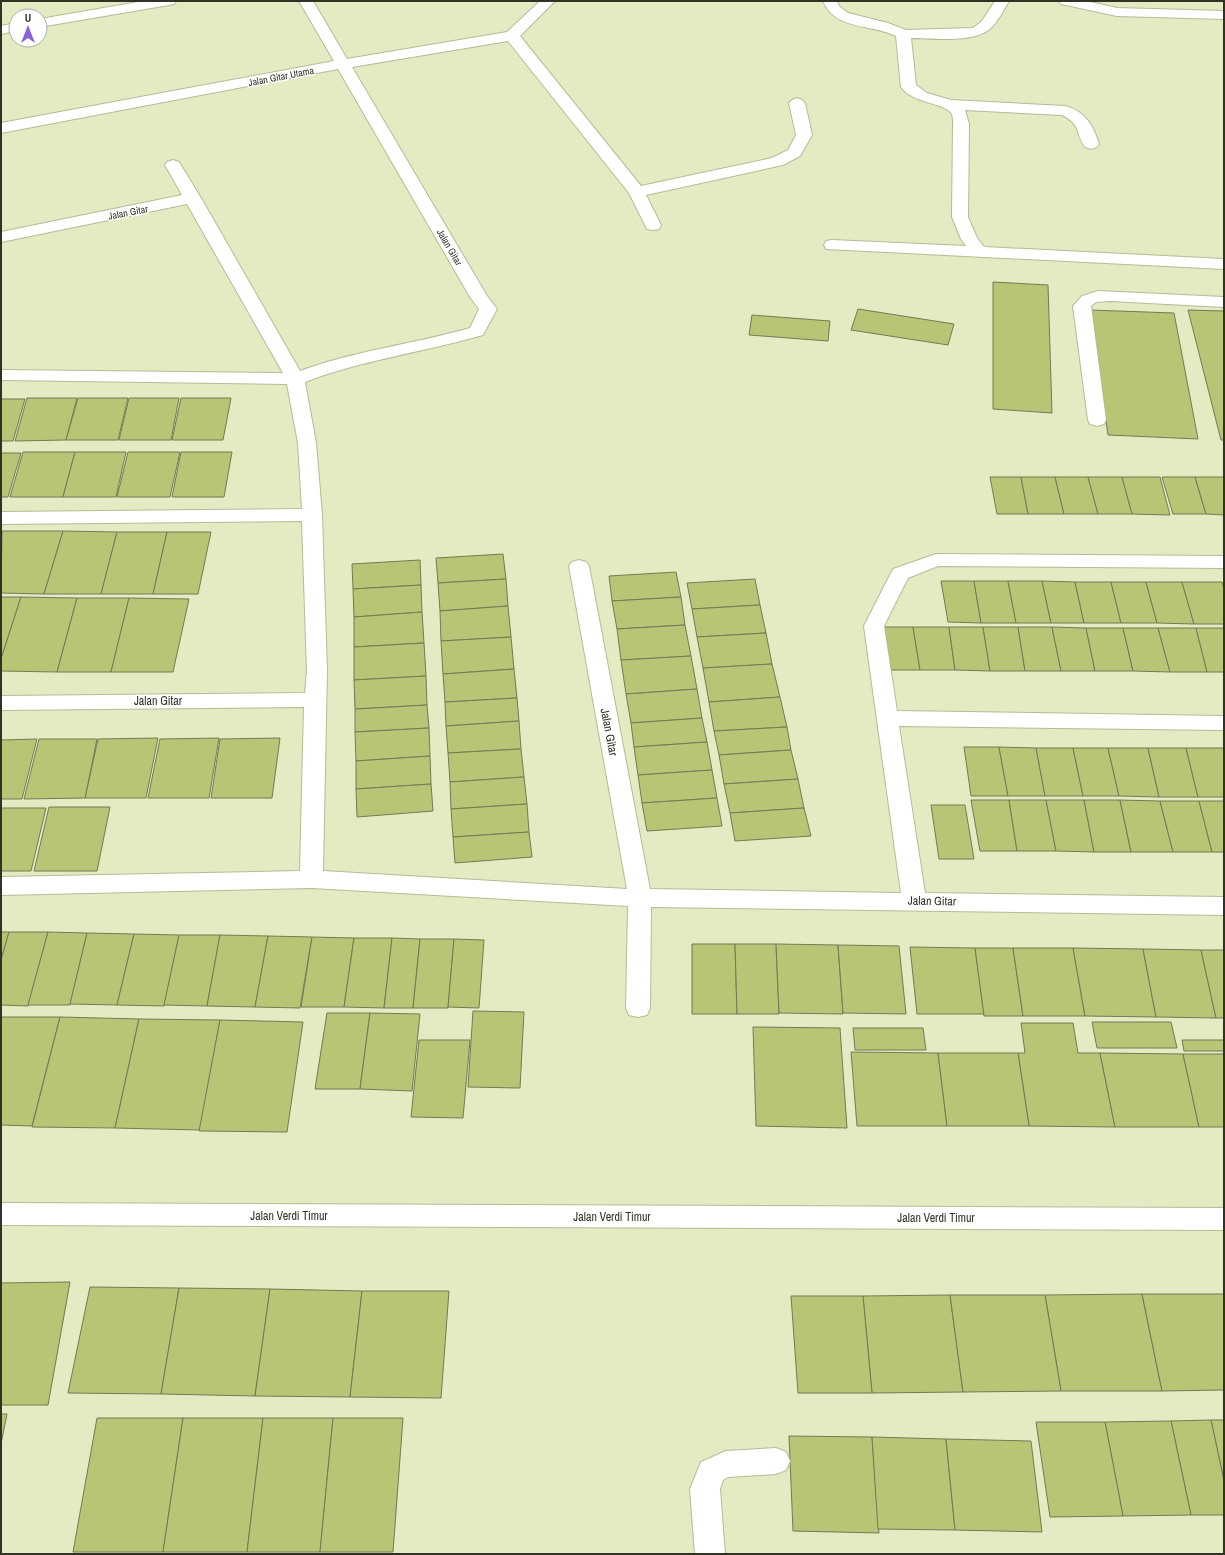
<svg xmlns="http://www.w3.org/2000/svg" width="1225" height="1555" font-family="'Archivo Narrow',sans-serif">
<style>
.building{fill:#b7c575;stroke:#737a56}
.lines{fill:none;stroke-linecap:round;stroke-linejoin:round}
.minor-casing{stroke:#b4bc95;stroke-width:2}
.tertiary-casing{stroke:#b4bc95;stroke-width:2}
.minor{fill:#fff;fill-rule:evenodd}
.tertiary{fill:#fff;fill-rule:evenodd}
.labels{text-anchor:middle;stroke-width:3;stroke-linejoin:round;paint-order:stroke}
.far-street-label{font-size:10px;fill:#303324;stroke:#fff}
.street-label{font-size:12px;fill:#303324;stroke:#fff}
</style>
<rect width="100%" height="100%" fill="#e3ebc3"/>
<g class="building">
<polygon points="993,282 1048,285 1052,413 993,409"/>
<polygon points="858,309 954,324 948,345 851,330"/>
<polygon points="1090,310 1174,313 1198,439 1108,435"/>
<polygon points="1188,310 1224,311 1224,440 1221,440"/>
<polygon points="752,315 830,321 828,341 749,335"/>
<polygon points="27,398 77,398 66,440 15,441"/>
<polygon points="78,398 128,398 118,440 66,440"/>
<polygon points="129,398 179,398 171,440 119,440"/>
<polygon points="181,398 231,398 223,440 172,440"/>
<polygon points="1,399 25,399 13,441 1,441"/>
<polygon points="23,452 75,452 63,497 10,497"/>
<polygon points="75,452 126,452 116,497 63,497"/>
<polygon points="128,452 180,452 170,497 117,497"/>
<polygon points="181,452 232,452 224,497 172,497"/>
<polygon points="1,453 21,453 8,497 1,497"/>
<polygon points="990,477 1021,477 1028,514 997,514"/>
<polygon points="1021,477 1055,477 1064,514 1028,514"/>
<polygon points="1055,477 1088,477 1098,514 1064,514"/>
<polygon points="1088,477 1122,477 1132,514 1098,514"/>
<polygon points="1122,477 1160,477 1170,515 1132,514"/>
<polygon points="1162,477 1195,477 1206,514 1173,514"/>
<polygon points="1195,477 1224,477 1224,515 1206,514"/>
<polygon points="2,531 63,531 44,594 1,593"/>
<polygon points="63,531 117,532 101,594 44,594"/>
<polygon points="117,532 167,532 153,594 101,594"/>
<polygon points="167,532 211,532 198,594 153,594"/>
<polygon points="503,554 506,579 438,583 436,558"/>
<polygon points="420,560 421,585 353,589 352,564"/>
<polygon points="676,572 681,597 612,601 609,576"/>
<polygon points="506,579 508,606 440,611 438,583"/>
<polygon points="755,579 760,605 692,609 687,583"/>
<polygon points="941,581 974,581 981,623 948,622"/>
<polygon points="974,581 1008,581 1016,623 981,623"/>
<polygon points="1008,581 1042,581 1051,623 1016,623"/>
<polygon points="1042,581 1075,582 1084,623 1051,623"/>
<polygon points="1075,582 1111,582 1121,623 1084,623"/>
<polygon points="1111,582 1146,582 1157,623 1121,623"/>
<polygon points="1146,582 1182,582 1194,624 1157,623"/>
<polygon points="1182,582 1222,582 1224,589 1224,624 1194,624"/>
<polygon points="421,585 422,612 354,617 353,589"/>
<polygon points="1,597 21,597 1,659"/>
<polygon points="21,597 77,598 57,672 1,671 1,659"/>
<polygon points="681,597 685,625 617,629 612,601"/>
<polygon points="77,598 129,598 111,672 57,672"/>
<polygon points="129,598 189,599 173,672 111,672"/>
<polygon points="760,605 766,633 697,637 692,609"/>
<polygon points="508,606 511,637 441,641 440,611"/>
<polygon points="422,612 424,643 354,647 354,617"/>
<polygon points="685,625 691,656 621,660 617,629"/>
<polygon points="882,627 913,627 920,670 887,670"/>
<polygon points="913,627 949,627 955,670 920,670"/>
<polygon points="949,627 983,627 990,671 955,670"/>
<polygon points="983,627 1018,627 1025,671 990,671"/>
<polygon points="1018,627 1052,627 1061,671 1025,671"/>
<polygon points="1052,627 1086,628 1095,671 1061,671"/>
<polygon points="1086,628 1123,628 1133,671 1095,671"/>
<polygon points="1123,628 1158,628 1170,672 1133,671"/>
<polygon points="1158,628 1196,628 1207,672 1170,672"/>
<polygon points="1196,628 1224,628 1224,672 1207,672"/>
<polygon points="766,633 772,664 703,668 697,637"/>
<polygon points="511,637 514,669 443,674 441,641"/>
<polygon points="424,643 426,676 354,680 354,647"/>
<polygon points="691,656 697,689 626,694 621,660"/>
<polygon points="772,664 780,697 709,702 703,668"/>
<polygon points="514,669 517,698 445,702 443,674"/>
<polygon points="426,676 427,705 355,709 354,680"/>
<polygon points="697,689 702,718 631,723 626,694"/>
<polygon points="780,697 787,727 714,731 709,702"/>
<polygon points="517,698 519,721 446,726 445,702"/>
<polygon points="427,705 429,728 355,732 355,709"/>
<polygon points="702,718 707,742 634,747 631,723"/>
<polygon points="519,721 521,749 448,753 446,726"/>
<polygon points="787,727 791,750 719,755 714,731"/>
<polygon points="429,728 430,756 356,761 355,732"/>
<polygon points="158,738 146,798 85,798 98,739"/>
<polygon points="219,738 209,798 148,798 160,739"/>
<polygon points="280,738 272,798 211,798 220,739"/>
<polygon points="37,739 22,799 1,799 1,740"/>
<polygon points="39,739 97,739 85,798 24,799"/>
<polygon points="707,742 712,770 638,775 634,747"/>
<polygon points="964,747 999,747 1008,796 971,796"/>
<polygon points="999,747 1036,748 1045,796 1008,796"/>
<polygon points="1036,748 1073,748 1083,796 1045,796"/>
<polygon points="1073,748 1108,748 1119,796 1083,796"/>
<polygon points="1108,748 1148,748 1159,797 1119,796"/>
<polygon points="1148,748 1186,748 1198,797 1159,797"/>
<polygon points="1186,748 1224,748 1224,797 1198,797"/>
<polygon points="521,749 524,777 450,782 448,753"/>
<polygon points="791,750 798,779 724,784 719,755"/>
<polygon points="430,756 431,784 356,789 356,761"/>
<polygon points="712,770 717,798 642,803 638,775"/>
<polygon points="524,777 527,804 451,809 450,782"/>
<polygon points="798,779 804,808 730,813 724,784"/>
<polygon points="431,784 433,811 357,817 356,789"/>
<polygon points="717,798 722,826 647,831 642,803"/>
<polygon points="971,800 1009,800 1017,851 980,851"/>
<polygon points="1009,800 1046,800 1056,851 1017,851"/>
<polygon points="1046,800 1084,800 1094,852 1056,851"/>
<polygon points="1084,800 1120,800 1131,852 1094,852"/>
<polygon points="1120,800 1160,801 1173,852 1131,852"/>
<polygon points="1160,801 1199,801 1212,852 1173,852"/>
<polygon points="1199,801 1224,801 1224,852 1212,852"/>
<polygon points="527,804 529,832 453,837 451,809"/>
<polygon points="931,805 965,805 974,859 939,859"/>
<polygon points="49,807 110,807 97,871 34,871"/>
<polygon points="1,808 46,808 31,871 1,871"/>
<polygon points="804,808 811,836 735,841 730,813"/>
<polygon points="529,832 532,857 455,863 453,837"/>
<polygon points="1,932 9,932 1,960"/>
<polygon points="9,932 48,932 28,1006 1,1005 1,960"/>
<polygon points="48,932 87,933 70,1005 28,1005"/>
<polygon points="87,933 134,934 117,1005 70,1004"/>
<polygon points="134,934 179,935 164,1006 117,1005"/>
<polygon points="179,935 220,935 207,1006 164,1005"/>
<polygon points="220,935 268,936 255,1007 207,1006"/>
<polygon points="268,936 312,937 300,1008 255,1007"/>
<polygon points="312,937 354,938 344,1007 301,1007"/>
<polygon points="354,938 392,938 384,1008 344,1007"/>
<polygon points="392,938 420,939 413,1008 384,1008"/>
<polygon points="420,939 454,939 448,1008 413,1008"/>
<polygon points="454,939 484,940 479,1008 448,1007"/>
<polygon points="692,944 735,944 737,1014 692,1014"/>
<polygon points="735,944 776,944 779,1014 737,1014"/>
<polygon points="776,944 838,945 843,1014 779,1013"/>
<polygon points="838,945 899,946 906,1014 843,1013"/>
<polygon points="910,947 975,948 984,1014 917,1014"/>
<polygon points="975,948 1013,948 1023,1016 984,1016"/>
<polygon points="1013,948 1073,948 1085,1016 1023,1016"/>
<polygon points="1073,948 1143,949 1156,1017 1085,1016"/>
<polygon points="1143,949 1201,950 1216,1018 1156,1017"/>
<polygon points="1201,950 1224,950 1224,1018 1216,1018"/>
<polygon points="473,1011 524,1012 520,1088 468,1087"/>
<polygon points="327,1013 370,1013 360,1089 315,1089"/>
<polygon points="370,1013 420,1014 412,1091 360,1089"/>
<polygon points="1,1017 60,1017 32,1126 1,1125"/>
<polygon points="60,1017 139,1019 115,1128 32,1127"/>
<polygon points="139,1019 220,1020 200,1130 115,1128"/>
<polygon points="220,1020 303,1022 287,1132 199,1131"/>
<polygon points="1092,1022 1171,1022 1177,1048 1097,1048"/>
<polygon points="1021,1023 1073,1023 1078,1053 1100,1053 1115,1127 1029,1126 1018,1053 1025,1053"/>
<polygon points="753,1027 840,1028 847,1128 756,1126"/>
<polygon points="853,1028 923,1028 926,1050 855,1050"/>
<polygon points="419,1040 470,1040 463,1118 411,1117"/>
<polygon points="1182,1040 1224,1040 1224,1051 1184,1051"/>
<polygon points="851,1052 938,1053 947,1126 857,1126"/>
<polygon points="938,1053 1018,1053 1029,1126 947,1126"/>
<polygon points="1100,1053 1183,1054 1199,1127 1115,1127"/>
<polygon points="1183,1054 1224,1054 1224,1127 1199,1127"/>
<polygon points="70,1282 48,1405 1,1405 1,1283"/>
<polygon points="90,1287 179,1288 161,1394 68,1393"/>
<polygon points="179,1288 270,1289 255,1396 161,1394"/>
<polygon points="270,1289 362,1291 350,1397 255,1396"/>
<polygon points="362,1291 449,1291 441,1398 350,1397"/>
<polygon points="1142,1294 1162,1391 1061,1391 1045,1295"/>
<polygon points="1142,1294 1224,1294 1224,1390 1162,1391"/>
<polygon points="950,1295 963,1392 872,1393 863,1296"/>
<polygon points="950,1295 1045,1295 1061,1391 963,1392"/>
<polygon points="791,1296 863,1296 872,1393 798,1393"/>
<polygon points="1,1414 7,1414 1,1444"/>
<polygon points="97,1418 183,1418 163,1552 73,1552"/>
<polygon points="183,1418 263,1418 247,1552 163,1552"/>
<polygon points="263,1418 333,1418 320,1552 247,1552"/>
<polygon points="333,1418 403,1418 393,1552 320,1552"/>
<polygon points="1211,1420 1224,1420 1224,1481"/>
<polygon points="1211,1420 1224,1481 1224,1515 1191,1515 1171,1421"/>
<polygon points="1171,1421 1191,1515 1123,1516 1105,1422"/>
<polygon points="1036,1422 1105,1422 1123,1516 1050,1517"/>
<polygon points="789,1436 872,1437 879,1533 793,1531"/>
<polygon points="872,1437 946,1439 955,1530 878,1529"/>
<polygon points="946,1439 1031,1441 1042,1532 955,1530"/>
</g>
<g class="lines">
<defs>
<g id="minor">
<polygon points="144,1 176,1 174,4 169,5 40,27 40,19"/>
<path d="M299 1H313L347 59 507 32 540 1H555L520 36 641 186 772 158 788 150 796 135 789 103 792 100 797 98 802 100 805 103 812 135 800 156 783 165 646 195 661 225 659 229 653 230 647 229 629 193 508 41 352 67 487 296 497 309 483 335C424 352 362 360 305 382L316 443 322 515 327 671 323 871 627 889 569 566 572 562 579 560 586 562 589 566 650 889 901 893 864 626 893 569 936 554 1224 556V568L938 566 908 578 884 626 897 711 1224 716V730L899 726 925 893 1224 897V915L651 907 650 1008 647 1015 638 1017 629 1015 626 1008 628 906 311 888 1 895V877L300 871 304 707 1 710V696L305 693 307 671 302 521 1 524V512L302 509 298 443 287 384 1 380V370L283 373 187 204 1 242V232L182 195 165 165 167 162 173 160 179 162 201 198 300 371C354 351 414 344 470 328L479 309 470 297 338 69 1 133V123L334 61Z"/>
<path d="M823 1H837L839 6 848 13 888 23 906 30 973 28 982 21 995 1H1009C1004 9 999 20 992 27 976 44 933 38 911 38L916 85 927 93 951 100 1065 106C1085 111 1093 125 1099 144L1097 147 1091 149 1085 147C1075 133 1082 125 1062 115L965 110 969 124 968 217 977 238 984 247 1224 259V269L826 249 824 245 826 241 832 240 966 246 961 239 952 217 953 124C953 121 953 117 952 114 944 102 913 104 901 87L896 36C872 24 834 30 823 1Z"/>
<polygon points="1059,1 1086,1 1117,8 1224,11 1224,19 1117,16 1061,4"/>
<polygon points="16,23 16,31 1,34 1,26"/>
<polygon points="1098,291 1224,297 1224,307 1110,301 1096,302 1091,306 1106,420 1104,424 1097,426 1090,424 1088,420 1073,306 1082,296"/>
<polygon points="776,1448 786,1452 790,1461 786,1470 776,1474 728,1477 723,1480 720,1489 725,1554 695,1554 690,1489 701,1462 726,1451"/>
</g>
<polygon id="tertiary" points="1,1203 1224,1208 1224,1230 1,1225"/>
</defs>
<use href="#minor" class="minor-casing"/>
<use href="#tertiary" class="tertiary-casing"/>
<use href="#minor" class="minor"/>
<use href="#tertiary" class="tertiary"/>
</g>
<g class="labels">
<g class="far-street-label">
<text transform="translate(281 76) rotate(-11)" y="4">Jalan Gitar Utama</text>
<text transform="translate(128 212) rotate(-11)" y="4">Jalan Gitar</text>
<text transform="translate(450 247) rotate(60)" y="4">Jalan Gitar</text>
</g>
<g class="street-label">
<text x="158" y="705">Jalan Gitar</text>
<text transform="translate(609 732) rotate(79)" y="4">Jalan Gitar</text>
<text transform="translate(932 901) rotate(1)" y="4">Jalan Gitar</text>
<text x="289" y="1220">Jalan Verdi Timur</text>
<text x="612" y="1221">Jalan Verdi Timur</text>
<text x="936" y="1222">Jalan Verdi Timur</text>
</g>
</g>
<rect width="1225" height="1555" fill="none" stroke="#303324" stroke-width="4"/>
<g transform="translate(28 28)"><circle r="19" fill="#ffffff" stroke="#acada7"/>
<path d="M0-3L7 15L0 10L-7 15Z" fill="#8b61db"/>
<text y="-6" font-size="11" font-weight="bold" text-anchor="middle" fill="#303324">U</text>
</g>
</svg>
